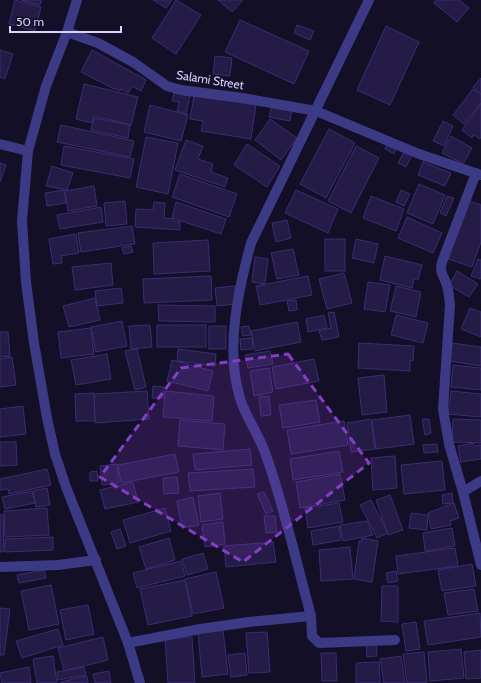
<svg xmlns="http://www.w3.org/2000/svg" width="481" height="683" font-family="Cabin,sans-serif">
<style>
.building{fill:#241b47;stroke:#3b2d73}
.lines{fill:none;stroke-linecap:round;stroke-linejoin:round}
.minor{stroke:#3d3a85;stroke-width:10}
.marked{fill:#843dc5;fill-opacity:0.2;stroke:#843dc5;stroke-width:3;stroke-dasharray:8 5;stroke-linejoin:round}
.labels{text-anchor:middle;stroke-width:3;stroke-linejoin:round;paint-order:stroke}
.street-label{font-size:12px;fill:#d9d4ff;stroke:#130f26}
</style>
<rect width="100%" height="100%" fill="#130f26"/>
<g class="building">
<polygon points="15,0 41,7 35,31 9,24"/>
<polygon points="21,0 41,0 40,5"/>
<polygon points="153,0 172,0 166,8"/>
<polygon points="176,0 201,15 176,54 152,38"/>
<polygon points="218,0 243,0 232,12"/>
<polygon points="436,0 459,0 469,8 457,22 434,3"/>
<polygon points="240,20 309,51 294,84 225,52"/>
<polygon points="297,25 314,31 310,40 294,33"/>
<polygon points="386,26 419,42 390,105 357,90"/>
<polygon points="0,50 13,54 5,79 0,77"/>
<polygon points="92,50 146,80 141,91 132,86 128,93 121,89 120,91 114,88 114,89 81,72"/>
<polygon points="215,56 232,58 230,76 213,74"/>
<polygon points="481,78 481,94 473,87"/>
<polygon points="84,84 138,97 131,125 94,116 92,123 76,119"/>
<polygon points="473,89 481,95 481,103 464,124 453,115"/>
<polygon points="174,93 190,96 186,114 177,111 179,102 172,101"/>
<polygon points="194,96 256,105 251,139 201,131 203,121 190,119"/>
<polygon points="272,104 292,108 290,121 269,117"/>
<polygon points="481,104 481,137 480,139 474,135 472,138 462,130"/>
<polygon points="150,105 188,115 181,141 144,132"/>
<polygon points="94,118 130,125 128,138 91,130"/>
<polygon points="270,119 297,138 281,160 255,140"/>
<polygon points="443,121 453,126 444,146 433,141"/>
<polygon points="61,125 134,141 130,157 57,142"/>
<polygon points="329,129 355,143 326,198 300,184"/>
<polygon points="451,136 472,148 463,164 442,153"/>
<polygon points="146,137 178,143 168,194 136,187"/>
<polygon points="186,140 203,146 198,159 213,164 211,172 228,178 225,187 175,170"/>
<polygon points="388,142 397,147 394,154 385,149"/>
<polygon points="247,144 280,166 267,187 234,165"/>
<polygon points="64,146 134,159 130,178 61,165"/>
<polygon points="356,146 379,158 351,213 328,201"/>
<polygon points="405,150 412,155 406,167 398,163"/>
<polygon points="423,162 451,173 445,186 418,175"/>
<polygon points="0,163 6,165 0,182"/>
<polygon points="52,166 73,173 67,190 46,186"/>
<polygon points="180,174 237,194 229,217 172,197"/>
<polygon points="419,184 445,195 433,224 407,213"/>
<polygon points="94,186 97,206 68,211 65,191"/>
<polygon points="64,190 66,203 47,206 45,193"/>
<polygon points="296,190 338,209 328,233 285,213"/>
<polygon points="401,190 410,194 404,206 396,202"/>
<polygon points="371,196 404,209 396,231 363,218"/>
<polygon points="447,196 454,198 446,216 440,213"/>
<polygon points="125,201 127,224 106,226 104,203"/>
<polygon points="469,201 481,205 481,242 472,267 448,259"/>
<polygon points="154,202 165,203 164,218 173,219 173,221 180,222 180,230 135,227 136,209 153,210"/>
<polygon points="176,202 226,219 221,234 172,218"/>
<polygon points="101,207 103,222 60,229 57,215"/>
<polygon points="407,217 442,233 433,253 398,238"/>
<polygon points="287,220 291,238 276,242 272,223"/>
<polygon points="132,226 135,244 81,252 78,233"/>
<polygon points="76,234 79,253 61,256 62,263 53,264 49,239"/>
<rect x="325" y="239" width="20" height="32"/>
<polygon points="356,239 378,244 374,263 352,258"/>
<polygon points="208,240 210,271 154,274 153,243"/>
<polygon points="131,246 133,252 124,254 122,248"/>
<polygon points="293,249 299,275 277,279 271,253"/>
<polygon points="385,256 422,265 418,280 414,279 412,288 380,280"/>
<polygon points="255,257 268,259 265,284 252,282"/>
<polygon points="478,259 481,260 481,279 471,276"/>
<polygon points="111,263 113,285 75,290 72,267"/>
<polygon points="457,271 478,284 469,297 449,285"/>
<polygon points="344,273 352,303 327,309 319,279"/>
<polygon points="211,276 212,300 144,303 143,279"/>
<polygon points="308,276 312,295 260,305 256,286"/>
<polygon points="368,282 390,285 385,312 364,309"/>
<polygon points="235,286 236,304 217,306 215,288"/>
<polygon points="396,286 421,292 416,317 390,311"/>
<polygon points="121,288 123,303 97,306 95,291"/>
<polygon points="95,298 100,320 69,327 63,306"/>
<polygon points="296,300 297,310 289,311 287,301"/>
<polygon points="158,305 215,306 215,322 159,321"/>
<polygon points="470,308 481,312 481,337 461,329"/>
<polygon points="334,312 339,337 322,340 319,331 331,328 328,313"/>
<polygon points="324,315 327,328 308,332 306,319"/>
<polygon points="396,315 428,323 423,343 391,335"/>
<polygon points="122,321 127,346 96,352 91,327"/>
<polygon points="297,322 301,342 255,351 251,331"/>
<polygon points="150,325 152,347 131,349 129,326"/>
<rect x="157" y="325" width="49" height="22"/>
<rect x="209" y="326" width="17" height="23"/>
<polygon points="249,326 251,335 243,336 241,327"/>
<polygon points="91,328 94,354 61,358 58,332"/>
<polygon points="0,332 8,332 10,356 0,357"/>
<polygon points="252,338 253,349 241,350 240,339"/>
<polygon points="359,343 414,346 413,361 410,360 410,371 358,368"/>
<polygon points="452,343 481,347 481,366 450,361"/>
<polygon points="137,349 146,387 135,390 125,351"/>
<polygon points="178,349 216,354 215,366 177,361"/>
<polygon points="270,351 273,364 248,368 245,355"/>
<polygon points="107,354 111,379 76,385 71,360"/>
<polygon points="12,357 16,385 0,387 0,359"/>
<polygon points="314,359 319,381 276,389 272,367"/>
<polygon points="172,360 213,371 208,391 167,381"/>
<polygon points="453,365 481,368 481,390 451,387"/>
<polygon points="269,368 273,392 254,396 250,371"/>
<polygon points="384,375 387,412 362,415 358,378"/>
<polygon points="153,386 164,387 163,398 152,398"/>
<polygon points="147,391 149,419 95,423 94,394"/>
<polygon points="165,391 214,396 212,421 163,417"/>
<polygon points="451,391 481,394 481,417 448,414"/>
<polygon points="94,393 95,421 76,421 75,394"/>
<polygon points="269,396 271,415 261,416 259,397"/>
<polygon points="316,400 320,422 283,428 279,405"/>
<polygon points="23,406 26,434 0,437 0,409"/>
<polygon points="410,415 414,444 376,449 372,420"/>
<polygon points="371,419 375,449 351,452 347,423"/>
<polygon points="422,419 429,419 431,433 425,435"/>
<polygon points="453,419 481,420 481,443 452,442"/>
<polygon points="180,420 225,424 223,450 178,446"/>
<polygon points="344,421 348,445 291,454 287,430"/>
<polygon points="0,442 16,442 17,465 0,466"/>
<polygon points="473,443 474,446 481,445 481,459 461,462 458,446"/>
<polygon points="437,444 438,452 424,453 423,445"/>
<polygon points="250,449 252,465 195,470 193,454"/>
<polygon points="339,451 343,472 293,480 290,459"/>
<polygon points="175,454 179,472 121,483 118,465"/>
<polygon points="395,456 397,488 373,490 371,458"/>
<polygon points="442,461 445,490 404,494 401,465"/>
<polygon points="117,464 119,483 102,485 100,466"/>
<polygon points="47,469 51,485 9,494 8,489 0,490 0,479"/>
<polygon points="253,469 255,487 190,491 188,473"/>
<polygon points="97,471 98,481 90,481 90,472"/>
<polygon points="340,474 345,500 300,508 296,482"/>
<polygon points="177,477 179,493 164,494 163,478"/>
<polygon points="133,482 138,502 105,509 100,490"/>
<polygon points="47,488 50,505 36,507 33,491"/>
<polygon points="32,491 35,503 5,509 2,497"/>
<polygon points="264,492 273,511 266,514 257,494"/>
<polygon points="220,493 223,519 201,522 198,496"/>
<polygon points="452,493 453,503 443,504 442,495"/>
<polygon points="390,495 403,530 388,535 376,500"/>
<polygon points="193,497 199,525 182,528 177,501"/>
<polygon points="371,500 388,533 377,538 360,505"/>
<polygon points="339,503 343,522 308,528 305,508"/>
<polygon points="454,503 459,518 450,521 451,525 431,529 428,513"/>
<polygon points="47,508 49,535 5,537 4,511"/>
<polygon points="165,508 171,531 130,543 123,520"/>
<polygon points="411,513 428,515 427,530 409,528"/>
<polygon points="0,515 3,515 4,551 0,552"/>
<polygon points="264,516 275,516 277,532 266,533"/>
<polygon points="367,521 373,535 343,541 340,525"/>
<polygon points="223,522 225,544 205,547 202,525"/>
<polygon points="339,526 341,540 313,545 311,531"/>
<polygon points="452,528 455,546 425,551 423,533"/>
<polygon points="120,529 126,546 117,549 111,532"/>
<polygon points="53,537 53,550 5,552 5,539"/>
<polygon points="169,538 175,560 146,569 139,547"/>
<polygon points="362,538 378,541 372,582 354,579 359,541 361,542"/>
<polygon points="273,542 276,562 226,567 224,546"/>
<polygon points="350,547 353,579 321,581 319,550"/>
<polygon points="455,548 458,566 398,574 396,556"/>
<polygon points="203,553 208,569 187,575 182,559"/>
<polygon points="181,561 185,576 137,588 133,573"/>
<polygon points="472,564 476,586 442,591 438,570"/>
<polygon points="44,570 46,578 19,583 17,575"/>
<polygon points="396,571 398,581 388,583 386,573"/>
<polygon points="216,572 224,608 193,614 185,579"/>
<polygon points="185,580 192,616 148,625 140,589"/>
<polygon points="51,585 59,624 29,630 21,591"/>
<polygon points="382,586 398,586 398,622 381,621"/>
<polygon points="474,589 478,611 448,615 444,593"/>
<polygon points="88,605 94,634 66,640 60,610"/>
<polygon points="0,608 10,609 4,655 0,655"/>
<polygon points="480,613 481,637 428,645 424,621"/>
<polygon points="416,622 420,649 406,651 402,624"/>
<polygon points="58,629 63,645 22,658 16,641"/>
<polygon points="223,630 228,674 202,677 198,632"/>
<polygon points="267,632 270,672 249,673 246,633"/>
<polygon points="103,637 108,660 64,671 58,648"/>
<polygon points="192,637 195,683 168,683 165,638"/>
<polygon points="366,643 376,643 377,656 367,657"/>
<polygon points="461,649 464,678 430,681 428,652"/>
<polygon points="481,650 481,678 466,679 464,652"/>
<polygon points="424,652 427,683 407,683 403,654"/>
<polygon points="245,653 247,675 231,677 228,655"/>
<polygon points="321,653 336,653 337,681 322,681"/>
<polygon points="53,656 57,683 37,683 33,659"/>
<polygon points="401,656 405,683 384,683 380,659"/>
<polygon points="379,662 380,683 356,683 356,663"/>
<polygon points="29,667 31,683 2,683 0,673"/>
<polygon points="84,667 86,675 58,680 57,672"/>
<polygon points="109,671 111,683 95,683 93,674"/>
<polygon points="87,676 88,683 61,683 61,682"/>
</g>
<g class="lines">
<g class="minor">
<polyline points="77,0 67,32 46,86 28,151 22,221 26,282 34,343 47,418 55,454 66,487 128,643 140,683"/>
<path d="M369 0 251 243C238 291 225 349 240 398 244 413 253 425 259 439 265 450 268 461 272 473 287 520 298 568 311 616L312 636 319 643 395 640"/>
<polyline points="67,32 98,43 133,62 167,86 181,90 243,98 316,111 419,154 481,175"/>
<polyline points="0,144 28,151"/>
<path d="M476 173 442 262C439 274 444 275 447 286 449 292 449 298 450 305L443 409 449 444 463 492 481 565"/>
<polyline points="463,492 481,481"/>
<polyline points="0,567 58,565 96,560"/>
<polyline points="128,643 200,629 249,622 311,616"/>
</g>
</g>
<path class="marked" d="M288 354 369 463 243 562 100 477 181 368Z"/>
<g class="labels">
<g class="street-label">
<text transform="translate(210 80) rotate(9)" y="4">Salami Street</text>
</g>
</g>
<path d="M10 26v6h111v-6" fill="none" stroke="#d9d4ff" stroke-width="2"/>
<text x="16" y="26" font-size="12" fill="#d9d4ff" stroke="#130f26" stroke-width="3" paint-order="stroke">50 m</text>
</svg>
